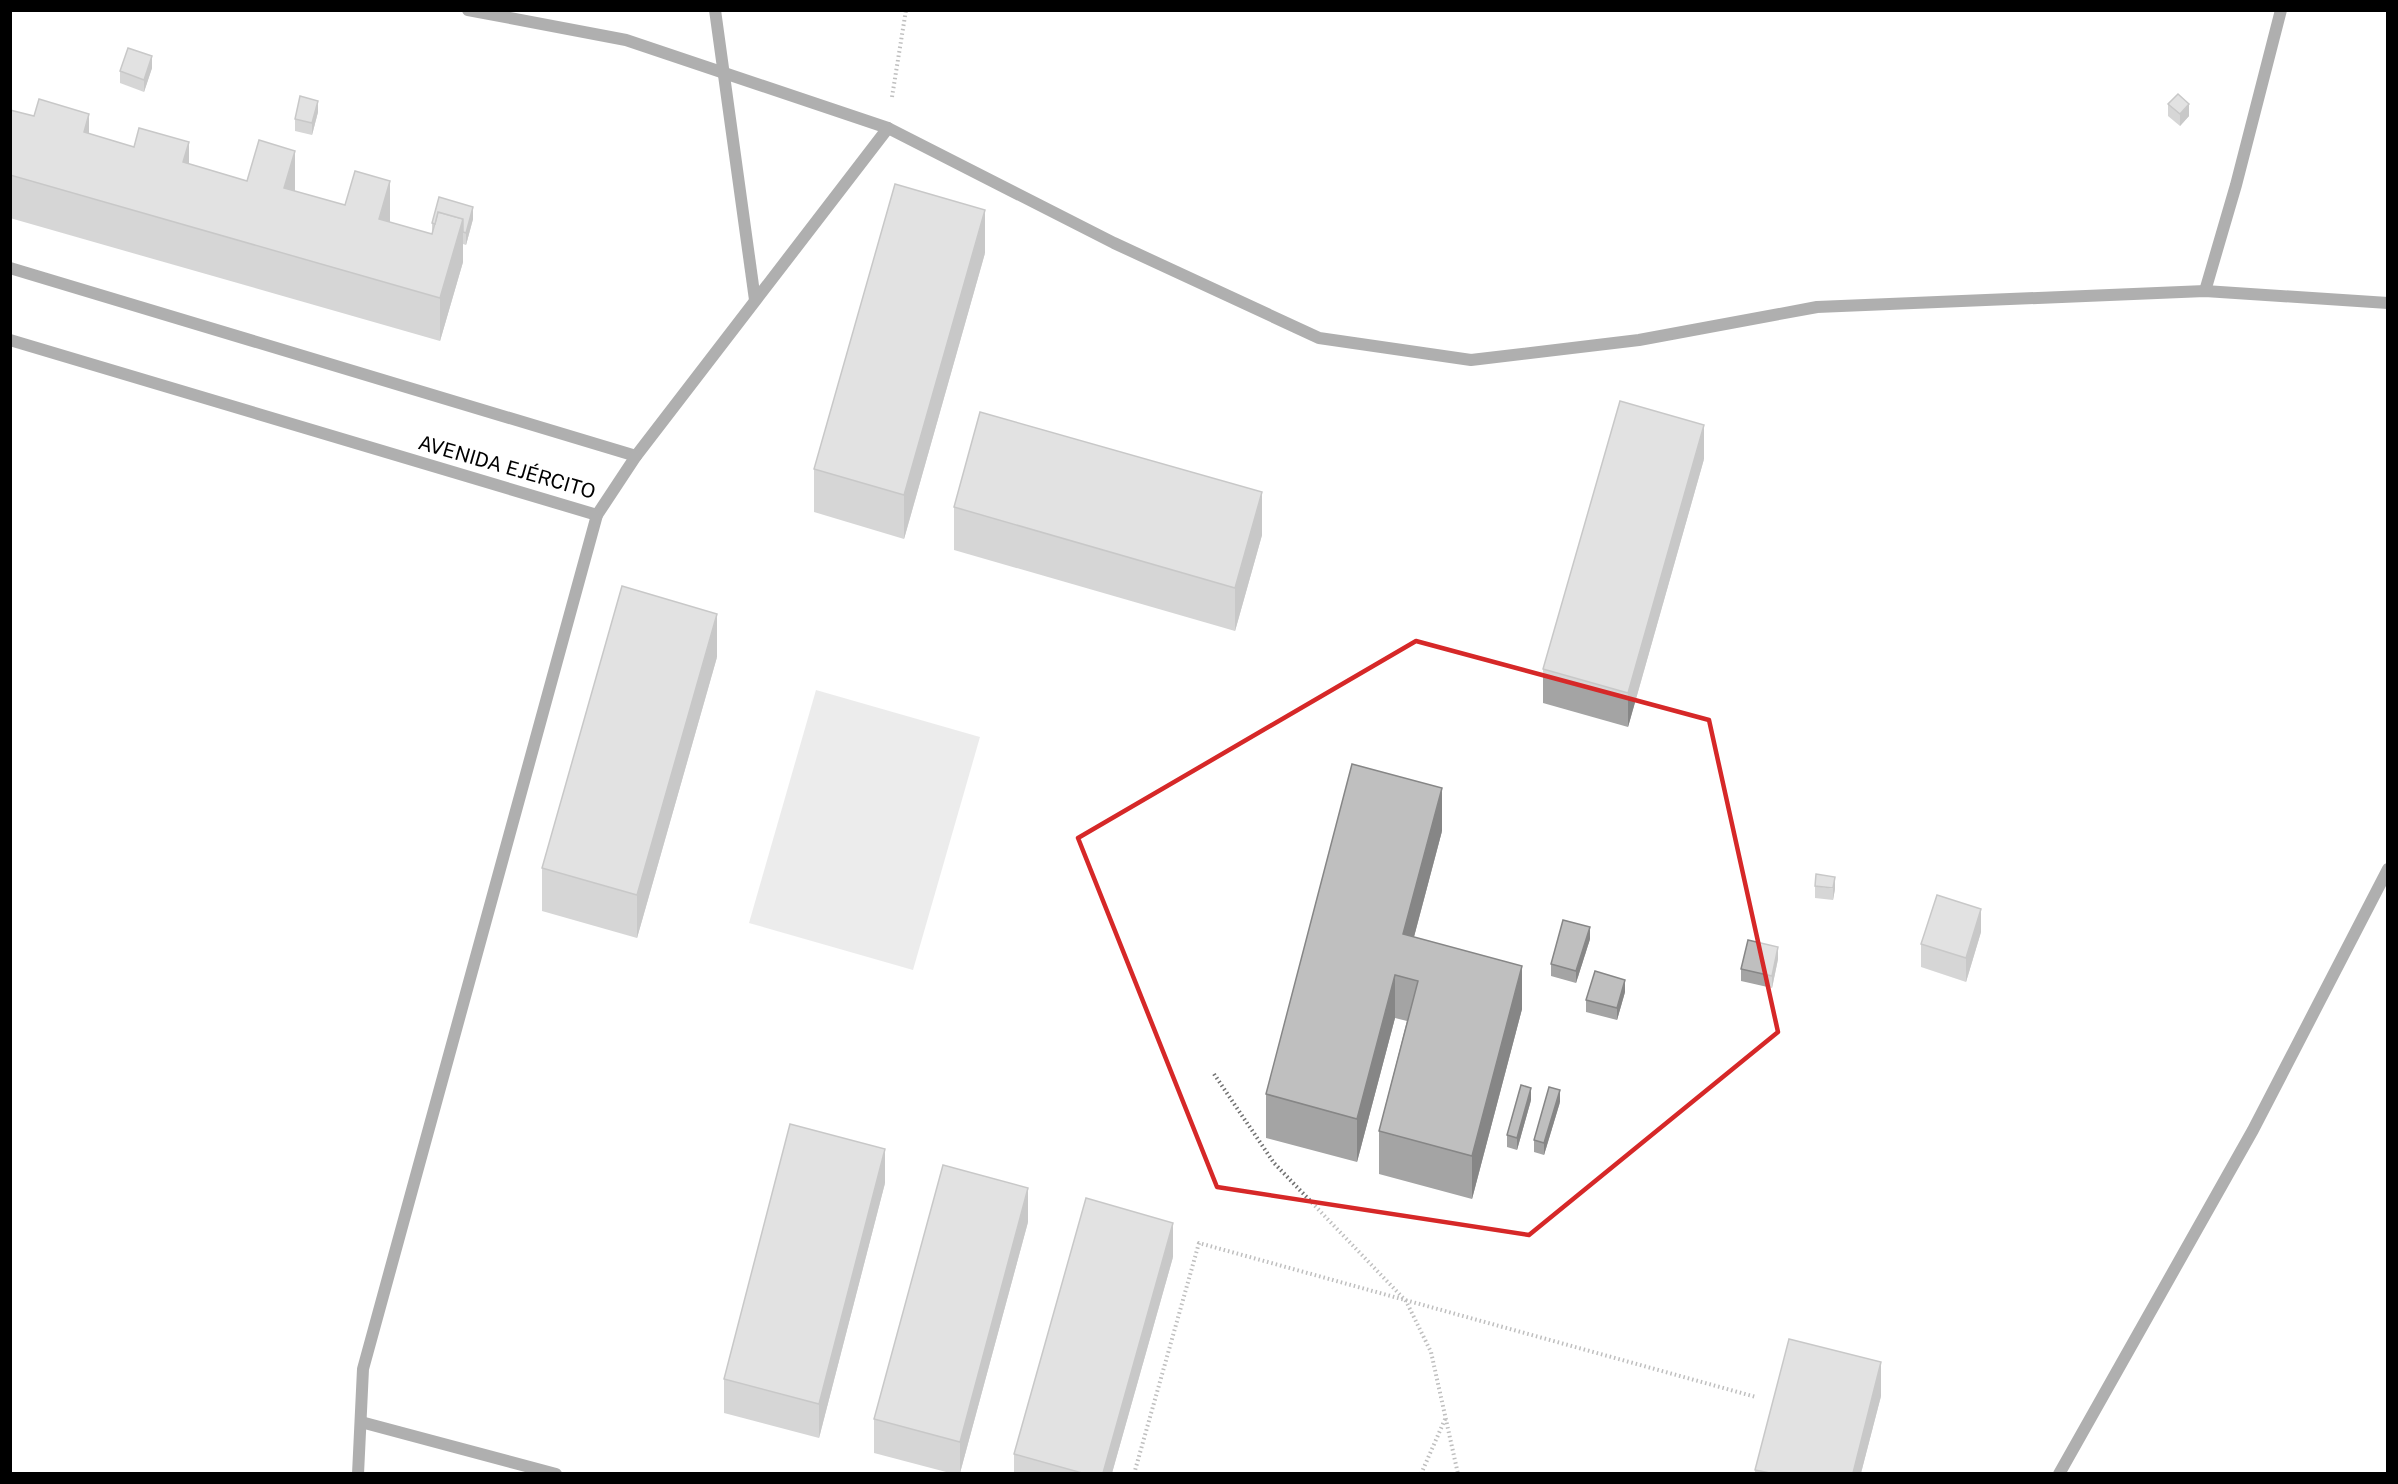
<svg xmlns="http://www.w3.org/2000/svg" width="2398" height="1484" font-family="'Public Sans',sans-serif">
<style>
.green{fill:#d6d6d6}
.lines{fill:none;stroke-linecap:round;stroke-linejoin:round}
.path{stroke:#717171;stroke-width:4;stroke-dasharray:1.5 3;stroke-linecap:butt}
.service{stroke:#4f4f4f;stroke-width:12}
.wall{fill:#a4a4a4}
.shaded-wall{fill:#868686}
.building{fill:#bfbfbf;stroke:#868686;stroke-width:1.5}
.marked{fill:none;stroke:#d62828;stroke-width:4.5;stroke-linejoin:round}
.labels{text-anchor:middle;stroke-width:6;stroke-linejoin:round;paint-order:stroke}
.street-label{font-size:20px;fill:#000;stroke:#fff}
</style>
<rect width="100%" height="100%" fill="#fff"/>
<polygon class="green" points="816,690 980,737 913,970 749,923"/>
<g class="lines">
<g class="path">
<polyline points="892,97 906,10"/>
<polyline points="1214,1074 1274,1163 1406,1301 1431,1352 1458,1474"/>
<polyline points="1134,1474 1199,1243 1756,1397"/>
<polyline points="1421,1474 1446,1417"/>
</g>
<g class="service">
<polyline points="468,10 626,40 888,128 1114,243 1319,338 1471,360 1639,340 1817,307 2205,291 2388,303"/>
<polyline points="715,10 755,300"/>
<polyline points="10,268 636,456"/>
<polyline points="2205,291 2236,185 2281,10"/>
<polyline points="10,340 597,515 636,456 888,128"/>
<polyline points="361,1422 556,1474"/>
<polyline points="358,1474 363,1369 597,515"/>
<polyline points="2059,1474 2253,1130 2388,869"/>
</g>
</g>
<g class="wall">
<polygon points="152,68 144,92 120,83 120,71"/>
<polygon points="2168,104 2189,116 2180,126 2168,116"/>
<polygon points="10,110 247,181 295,191 390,222 432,234 432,223 473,219 466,245 463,244 463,262 440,341 10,218"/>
<polygon points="318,112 312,135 295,131 295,119"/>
<polygon points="985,253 904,539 814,512 814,469"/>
<polygon points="1704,459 1628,727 1543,703 1543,669"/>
<polygon points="954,507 1262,535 1235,631 954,550"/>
<polygon points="717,657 637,938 542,911 542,868"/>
<polygon points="1442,831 1414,937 1522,1009 1472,1199 1379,1174 1379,1131 1407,1021 1395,1018 1357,1162 1266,1138 1266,1094"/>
<polygon points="1815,886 1835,889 1833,900 1815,898"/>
<polygon points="1981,932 1966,982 1921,967 1921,944"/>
<polygon points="1590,939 1576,983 1551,976 1551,964"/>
<polygon points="1778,959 1772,988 1741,981 1741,969"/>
<polygon points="1625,992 1617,1020 1586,1012 1586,1000"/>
<polygon points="1531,1100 1517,1150 1507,1147 1507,1135"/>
<polygon points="1560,1102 1544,1155 1534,1152 1534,1140"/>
<polygon points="885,1183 819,1438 724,1413 724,1379"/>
<polygon points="1028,1222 960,1473 950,1473 874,1453 874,1419"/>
<polygon points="1173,1257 1112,1473 1014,1473 1014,1454"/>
<polygon points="1881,1396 1861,1473 1755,1473 1755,1470"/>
</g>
<g class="shaded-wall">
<polygon points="152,56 152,68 144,92 144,80"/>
<polygon points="318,101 318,112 312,135 312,123"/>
<polygon points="2189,104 2189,116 2180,126 2180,114"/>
<polygon points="89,114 89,157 84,132"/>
<polygon points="189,142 189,185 183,162"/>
<polygon points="295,151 295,194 284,188"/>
<polygon points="390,181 390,224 379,219"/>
<polygon points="473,207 473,219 466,245 466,233"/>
<polygon points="985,210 985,253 904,539 904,495"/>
<polygon points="463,219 463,262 440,341 440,298"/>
<polygon points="1704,425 1704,459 1628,727 1628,693"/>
<polygon points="1262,492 1262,535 1235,631 1235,588"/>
<polygon points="717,614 717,657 637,938 637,895"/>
<polygon points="1442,788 1442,831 1403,978 1403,934"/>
<polygon points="1835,877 1835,889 1833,900 1833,888"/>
<polygon points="1981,909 1981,932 1966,982 1966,958"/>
<polygon points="1590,927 1590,939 1576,983 1576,971"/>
<polygon points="1778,947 1778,959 1772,988 1772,976"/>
<polygon points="1522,966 1522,1009 1472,1199 1472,1156"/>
<polygon points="1395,975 1395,1018 1357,1162 1357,1119"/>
<polygon points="1625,980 1625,992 1617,1020 1617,1008"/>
<polygon points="1531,1088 1531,1100 1517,1150 1517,1138"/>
<polygon points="1560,1090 1560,1102 1544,1155 1544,1143"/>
<polygon points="885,1149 885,1183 819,1438 819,1404"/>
<polygon points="1028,1188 1028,1222 960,1473 960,1442"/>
<polygon points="1173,1223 1173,1257 1112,1473 1103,1473"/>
<polygon points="1881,1362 1881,1396 1861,1473 1853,1473"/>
</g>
<g class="building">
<polygon points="128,48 152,56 144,80 120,71"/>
<polygon points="2178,94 2189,104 2180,114 2168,104"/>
<polygon points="300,96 318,101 312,123 295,119"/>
<polygon points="39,99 89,114 84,132 134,147 139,128 189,142 183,162 247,181 259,140 295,151 284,188 345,205 355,171 390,181 379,219 432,234 438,212 463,219 440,298 10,175 10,110 34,116"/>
<polygon points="895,184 985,210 904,495 814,469"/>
<polygon points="439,197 473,207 466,233 463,232 463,219 438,212 435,224 432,223"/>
<polygon points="1620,401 1704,425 1628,693 1543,669"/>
<polygon points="980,412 1262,492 1235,588 954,507"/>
<polygon points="622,586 717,614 637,895 542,868"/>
<polygon points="1352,764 1442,788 1403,934 1522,966 1472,1156 1379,1131 1418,981 1395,975 1357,1119 1266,1094"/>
<polygon points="1816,874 1835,877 1833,888 1815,886"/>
<polygon points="1937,895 1981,909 1966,958 1921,944"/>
<polygon points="1563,920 1590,927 1576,971 1551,964"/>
<polygon points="1748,940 1778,947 1772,976 1741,969"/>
<polygon points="1595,971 1625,980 1617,1008 1586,1000"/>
<polygon points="1521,1085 1531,1088 1517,1138 1507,1135"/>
<polygon points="1549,1087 1560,1090 1544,1143 1534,1140"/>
<polygon points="790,1124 885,1149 819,1404 724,1379"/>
<polygon points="943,1165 1028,1188 960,1442 874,1419"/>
<polygon points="1086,1198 1173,1223 1103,1473 1082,1473 1014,1454"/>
<polygon points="1789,1339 1881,1362 1853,1473 1770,1473 1755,1470"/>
</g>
<path d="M0 0H2398V1484H0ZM1416 641 1709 720 1778 1032 1529 1235 1217 1187 1078 838Z" fill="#fff" fill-opacity=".55" fill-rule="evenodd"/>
<path class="marked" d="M1416 641 1709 720 1778 1032 1529 1235 1217 1187 1078 838Z"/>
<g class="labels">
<g class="street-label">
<text transform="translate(507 467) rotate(16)" y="7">AVENIDA EJÉRCITO</text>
</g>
</g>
<rect width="2398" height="1484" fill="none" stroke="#000000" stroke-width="24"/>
</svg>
